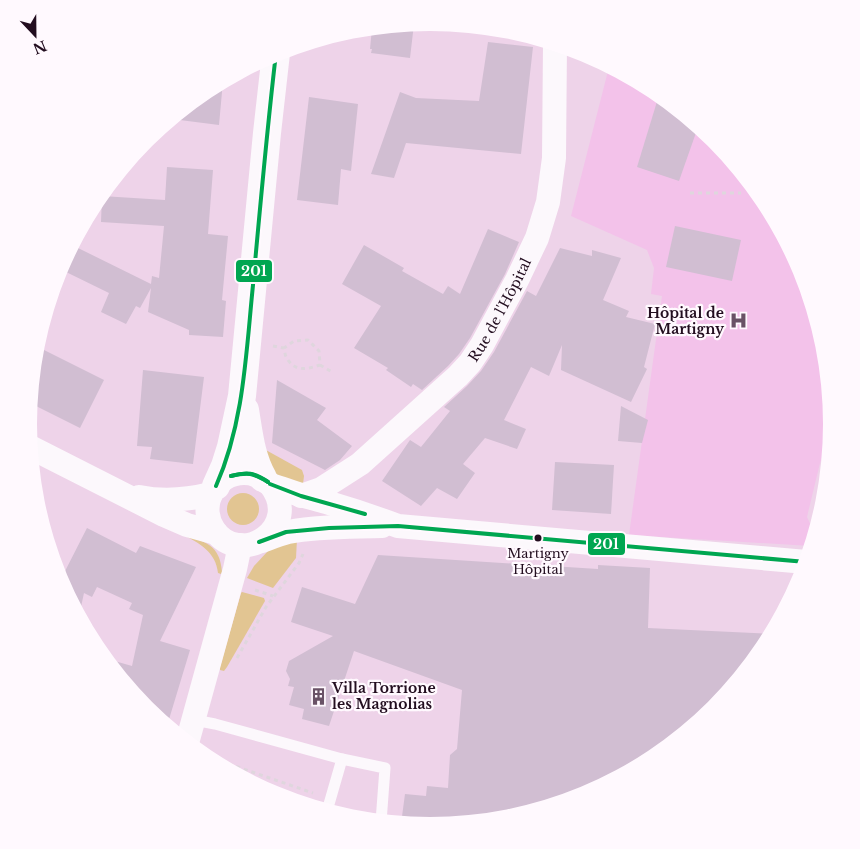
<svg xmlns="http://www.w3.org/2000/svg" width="860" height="849" font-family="'Libre Baskerville',serif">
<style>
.built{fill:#f3c2ea}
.green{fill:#e2c592}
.building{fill:#d1bed2}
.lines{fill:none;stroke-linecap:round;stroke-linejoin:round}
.path{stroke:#dfd6dd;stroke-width:3;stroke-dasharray:4 4;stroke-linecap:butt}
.lane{stroke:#fcf8fc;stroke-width:11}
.street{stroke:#fcf8fc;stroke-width:24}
.secondary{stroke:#fcf8fc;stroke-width:28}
.bus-1-casing{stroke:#fff9fe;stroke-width:8}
.bus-1{stroke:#00a651;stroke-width:4}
.bus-dot{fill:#220d1f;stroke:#fff9fe;stroke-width:2}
.labels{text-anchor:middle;stroke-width:4.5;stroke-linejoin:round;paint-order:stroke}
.bus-label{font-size:13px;fill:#220d1f;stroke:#fff9fe}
.street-label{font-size:14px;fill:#220d1f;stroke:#fff9fe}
.poi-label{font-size:14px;font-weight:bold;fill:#220d1f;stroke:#fff9fe;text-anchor:end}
.line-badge{stroke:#fff9fe;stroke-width:2}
.badge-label{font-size:14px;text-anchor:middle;font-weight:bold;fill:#fff}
</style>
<rect width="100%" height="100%" fill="#eed3e9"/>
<polygon class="built" points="609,67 654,90 714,140 764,201 802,271 824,346 830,408 826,446 820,463 807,517 815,534 811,546 629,535 662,296 651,294 654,268 647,250 571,216"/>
<g class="green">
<polygon points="264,449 302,470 304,476 303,484 278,476 270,468"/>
<circle cx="243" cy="509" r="16"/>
<path d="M182 534C205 542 220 544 222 572L221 574 218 573C216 552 199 543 182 534Z"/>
<polygon points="297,539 296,558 273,588 247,578 254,566 268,551"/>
<polygon points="242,592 264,598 265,601 227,667 224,671 220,670 220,667 241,593"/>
</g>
<g class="building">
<polygon points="414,24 410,58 371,53 372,49 370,49 372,28"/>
<polygon points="488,42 533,47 521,154 406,143 394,178 371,174 400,92 416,98 479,101"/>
<polygon points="223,81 219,125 172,119 207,90"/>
<polygon points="659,95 698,127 679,181 637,167"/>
<polygon points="309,97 358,104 351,171 341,169 338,205 297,200"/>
<polygon points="167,167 213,170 208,234 228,236 222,300 226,301 223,337 189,335 189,330 148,312 151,288 140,308 136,306 126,324 101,312 109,293 64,271 76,247 151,284 152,276 159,278 164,226 101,222 102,196 165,200"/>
<polygon points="675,226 741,240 732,281 666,267"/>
<polygon points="488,229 519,242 505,274 470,338 459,354 448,366 422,390 413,384 411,387 386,370 388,368 354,348 381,306 342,284 364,245 404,268 402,271 443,294 448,286 460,294"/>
<polygon points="560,248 592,256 592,250 621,258 603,300 629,311 626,317 655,324 644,367 647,369 631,402 561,370 562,345 549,376 531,367 504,420 526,429 517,449 485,438 463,464 475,473 457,499 437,488 421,506 382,481 410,440 421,447 450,411 444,407 467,386 481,371 494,352 527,291 536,296"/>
<polygon points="36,346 104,380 80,428 30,403"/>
<polygon points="143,370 204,377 193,464 150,459 152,447 137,446"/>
<polygon points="277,380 326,408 317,420 352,446 340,460 325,470 272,443"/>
<polygon points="621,406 648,420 642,443 618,441"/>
<polygon points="555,462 614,465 611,514 552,510"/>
<polygon points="87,528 136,553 140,546 196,567 160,641 190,650 167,726 146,709 104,658 132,666 143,615 129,609 132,603 97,587 92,597 84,593 79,616 60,581"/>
<polygon points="378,555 598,569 598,565 650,568 648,628 772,634 764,648 714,709 653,759 584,796 508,819 430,826 401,824 405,794 426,796 427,786 448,788 450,755 457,749 462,690 354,651 329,726 302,719 304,709 289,705 294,687 288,686 290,679 286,671 289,661 333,636 291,622 302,587 355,604"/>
</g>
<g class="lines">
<g class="path">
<polyline points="690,193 741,193"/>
<path d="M273 346 284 348C285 352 285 357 288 360 296 372 308 369 320 365L319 351 308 340 294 341 284 348"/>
<polyline points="320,365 332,372"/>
<polyline points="255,590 273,596"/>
<polyline points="237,658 266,607 299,563 303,554"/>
<polyline points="206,756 313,793"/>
</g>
<g class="lane">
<polyline points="194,720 215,724 342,759 327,811"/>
<polyline points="342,759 385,768 381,822"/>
</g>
<g class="street">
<polyline points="30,447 164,515 187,525 216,533"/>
<path d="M270 484C304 527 241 569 214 530 207 520 205 506 211 494 217 481 230 473 244 473 257 473 262 479 271 485 276 487 281 488 286 490 299 495 312 498 326 502 350 509 374 517 398 526L806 562"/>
<path id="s1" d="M301 496 321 489 360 464 458 376 470 363 482 345 517 280 537 238 548 202 554 158 555 44"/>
<path d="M139 497C163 502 187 500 211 494"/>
<path d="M262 541C270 538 279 534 288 532 319 526 351 527 382 526"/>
<polyline points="187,743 235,569 240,545"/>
</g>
<g class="secondary">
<path d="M245 410C249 434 251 457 263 478"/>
<polyline points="216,486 225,466 231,447 242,396 267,133 276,53"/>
</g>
<defs>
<g id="bus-1">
<path d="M231 476C247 472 254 472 268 482"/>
<path d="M231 476C248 472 253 473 268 482"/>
<polyline points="270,484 301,496 365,514"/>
<path d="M216 486C244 423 246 353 253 285 260 207 267 130 276 53"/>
<polyline points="259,542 286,532 329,528 398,526 806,562"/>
</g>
</defs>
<use href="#bus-1" class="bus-1-casing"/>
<use href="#bus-1" class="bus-1"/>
</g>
<defs>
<symbol id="hospital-bare" viewBox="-9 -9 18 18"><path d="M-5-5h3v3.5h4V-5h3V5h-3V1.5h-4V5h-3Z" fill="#695266" stroke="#fff9fe" stroke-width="2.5" paint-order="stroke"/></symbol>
<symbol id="building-bare" viewBox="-9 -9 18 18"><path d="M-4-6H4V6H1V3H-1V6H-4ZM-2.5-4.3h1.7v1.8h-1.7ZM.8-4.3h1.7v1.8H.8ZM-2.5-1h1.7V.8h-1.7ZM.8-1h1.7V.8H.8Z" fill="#695266" stroke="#fff9fe" stroke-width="2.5" paint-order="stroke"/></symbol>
</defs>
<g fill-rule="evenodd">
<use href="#hospital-bare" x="726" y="308" width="25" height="25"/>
<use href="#building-bare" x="306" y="684" width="25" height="25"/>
</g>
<circle class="bus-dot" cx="538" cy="538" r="4.5"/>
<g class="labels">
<g class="bus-label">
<text x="538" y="558">Martigny<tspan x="538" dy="16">Hôpital</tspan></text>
</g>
<g class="street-label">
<text dy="5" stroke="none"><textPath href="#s1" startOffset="278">Rue de l'Hôpital</textPath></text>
</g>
<g class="poi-label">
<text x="724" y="318">Hôpital de<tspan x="724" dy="16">Martigny</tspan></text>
<text x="332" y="693" text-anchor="start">Villa Torrione<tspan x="332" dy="16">les Magnolias</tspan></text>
</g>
</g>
<path d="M0 0H860V849H0ZM37 424a393 393 0 1 1 786 0a393 393 0 1 1-786 0Z" fill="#fff9fe" fill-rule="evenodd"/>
<g class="line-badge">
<rect x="235" y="259" width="38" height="24" rx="5" fill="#00a651"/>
<rect x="587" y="532" width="39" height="24" rx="5" fill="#00a651"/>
</g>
<g class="badge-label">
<text x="254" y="276">201</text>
<text x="606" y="549">201</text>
</g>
<g transform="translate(35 35) rotate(158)" stroke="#fff9fe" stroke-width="4" paint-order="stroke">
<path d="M0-4L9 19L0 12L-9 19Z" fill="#220d1f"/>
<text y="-8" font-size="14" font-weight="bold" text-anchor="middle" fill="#220d1f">N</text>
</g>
</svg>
